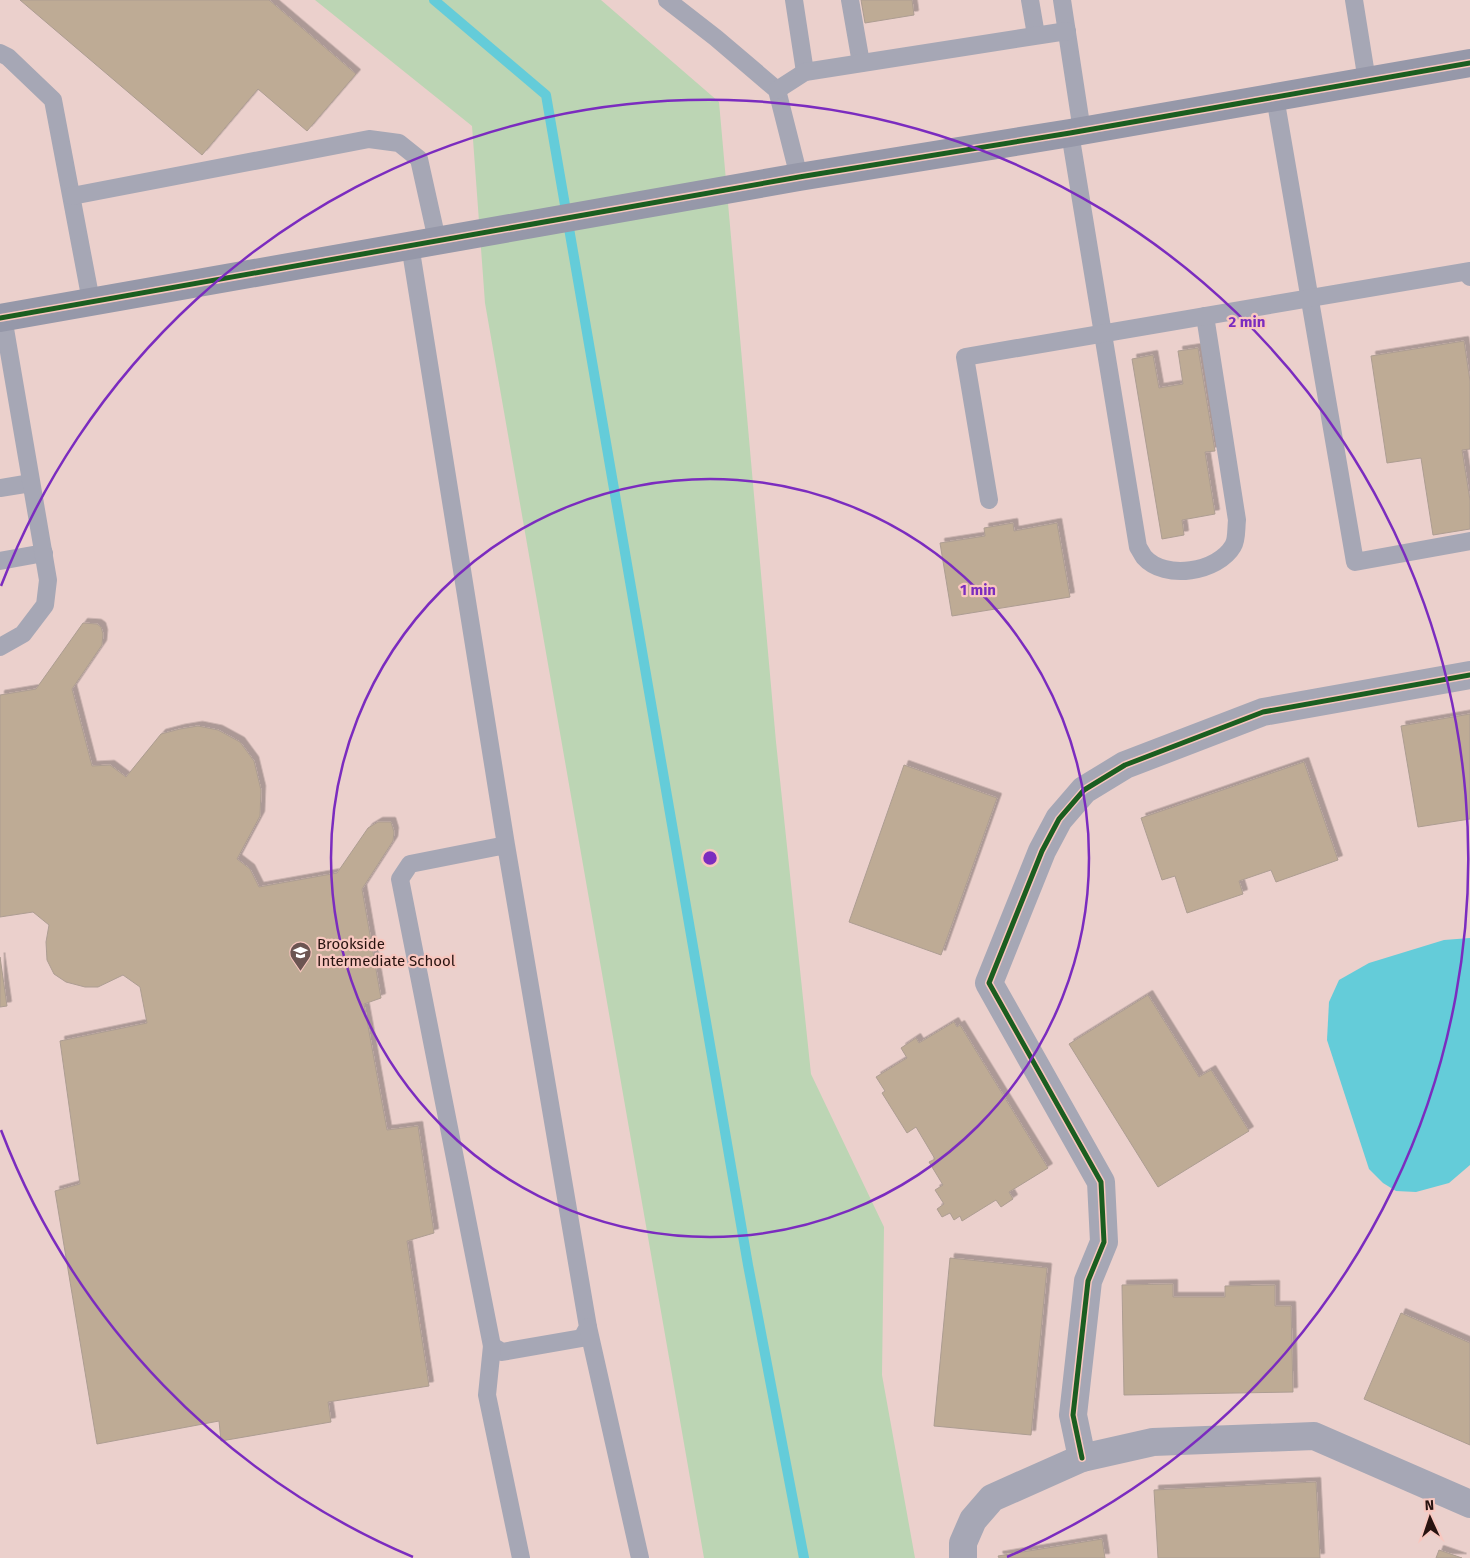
<svg xmlns="http://www.w3.org/2000/svg" width="1470" height="1558" font-family="'Fira Sans',sans-serif">
<style>
.green{fill:#bcd5b4}
.water{fill:#64ccd9}
.lines{fill:none;stroke-linecap:round;stroke-linejoin:round}
.stream{stroke:#64ccd9;stroke-width:10}
.building{fill:#beab95;stroke:#ad9d92;filter:url(#shadow)}
.service{stroke:#a6a7b5;stroke-width:18}
.minor{stroke:#a6a7b5;stroke-width:28}
.primary{stroke:#9698a9;stroke-width:28}
.cycleway-casing{stroke:#f8c7bf;stroke-width:8}
.cycleway{stroke:#1b5e20;stroke-width:5}
.ring{fill:none;stroke:#7b2cbf;stroke-width:2.5}
.labels{text-anchor:middle;stroke-width:4.5;stroke-linejoin:round;paint-order:stroke}
.poi-label{font-size:15px;fill:#281310;stroke:#f8c7bf;text-anchor:start}
.centre{fill:#7b2cbf;stroke:#f8c7bf;stroke-width:2.5}
.ring-label{font-size:15px;text-anchor:middle;font-weight:bold;fill:#7b2cbf;stroke:#f8c7bf;stroke-width:4.5;stroke-linejoin:round;paint-order:stroke}
</style>
<defs>
<filter id="shadow"><feDropShadow dx="4.5" dy="-4.5" stdDeviation="0" flood-color="#0004"/></filter>
</defs>
<rect width="100%" height="100%" fill="#ebd0cc"/>
<polygon class="green" points="315,0 601,0 719,102 776,742 811,1074 884,1227 882,1375 915,1558 704,1558 485,303 472,126"/>
<polygon class="water" points="1470,938 1470,1165 1449,1183 1416,1192 1396,1191 1383,1183 1369,1169 1327,1040 1329,1002 1339,980 1369,963 1444,940"/>
<g class="lines">
<polyline class="stream" points="434,0 546,95 748,1265 804,1558"/>
</g>
<g class="building">
<polygon points="20,0 269,0 356,74 307,131 258,89 202,155"/>
<polygon points="861,0 912,0 914,15 865,23"/>
<polygon points="1464,341 1470,381 1470,449 1462,450 1470,500 1470,529 1433,535 1421,458 1387,463 1371,356"/>
<polygon points="1198,348 1215,451 1205,452 1215,514 1182,520 1184,535 1162,539 1132,359 1153,355 1159,388 1183,384 1178,351"/>
<polygon points="1013,523 1014,531 1057,523 1070,597 952,616 940,543 985,536 984,528"/>
<polygon points="83,623 97,624 101,627 103,634 102,645 72,689 92,766 110,765 126,777 161,734 180,729 198,726 218,730 240,742 254,761 261,790 260,816 237,859 250,869 259,887 337,873 368,828 378,822 391,822 394,832 393,841 362,889 381,998 364,1004 387,1130 418,1126 434,1233 407,1241 429,1386 328,1402 331,1422 221,1441 219,1421 97,1444 55,1191 80,1184 60,1041 147,1023 140,987 123,975 98,987 85,987 66,982 54,974 47,960 46,942 49,925 33,912 0,917 0,695 36,689"/>
<polygon points="1470,714 1470,819 1418,827 1401,726"/>
<polygon points="1304,762 1338,860 1276,882 1271,870 1239,881 1243,894 1187,913 1175,876 1162,880 1141,818"/>
<polygon points="904,765 997,798 941,955 849,922"/>
<polygon points="0,957 7,1006 0,1007"/>
<polygon points="1148,995 1199,1077 1211,1070 1249,1131 1158,1187 1069,1044"/>
<polygon points="954,1022 957,1027 960,1025 1048,1168 1009,1192 1013,1199 1001,1207 996,1200 962,1221 960,1216 954,1220 950,1213 942,1217 937,1209 944,1204 935,1190 943,1185 929,1162 935,1159 916,1127 907,1133 882,1093 885,1091 876,1077 907,1058 901,1048 916,1038 919,1043"/>
<polygon points="950,1258 1047,1268 1031,1435 934,1426"/>
<polygon points="1173,1284 1173,1297 1225,1297 1225,1286 1275,1285 1275,1306 1291,1306 1293,1392 1124,1395 1122,1285"/>
<polygon points="1401,1313 1470,1343 1470,1445 1364,1399"/>
<polygon points="1316,1482 1320,1558 1158,1558 1154,1490"/>
<polygon points="1102,1539 1105,1558 999,1558 998,1556"/>
<polygon points="1439,1550 1462,1558 1436,1558"/>
</g>
<g class="lines">
<g class="service">
<polyline points="667,0 716,38 777,90 799,177"/>
<polyline points="794,0 805,72"/>
<polyline points="850,0 861,63"/>
<polyline points="1030,0 1036,35"/>
<polyline points="1062,0 1082,131"/>
<polyline points="1354,0 1367,81"/>
<polyline points="0,53 8,57 53,100 91,301"/>
<polyline points="777,90 805,72 1067,31"/>
<polyline points="1275,97 1355,562 1470,541"/>
<path d="M1070 133 1138 547C1140 550 1142 554 1144 557 1165 581 1218 572 1233 546 1237 540 1236 528 1237 520L1205 316"/>
<polyline points="72,196 369,139 399,143 419,159 437,240"/>
<polyline points="410,245 506,845 588,1327 582,1338 502,1352 492,1346 400,879 410,864 506,845"/>
<polyline points="0,488 31,483"/>
<polyline points="989,500 965,357 1469,271 1470,277"/>
<polyline points="0,561 44,553"/>
<polyline points="0,647 23,634 45,605 48,580 3,317"/>
<polyline points="588,1327 640,1558"/>
<polyline points="492,1346 487,1395 521,1558"/>
</g>
<g class="minor">
<polyline points="1082,1458 1073,1415 1088,1281 1104,1242 1101,1182 989,983 1042,851 1059,819 1084,790 1125,765 1263,712 1470,675"/>
<polyline points="963,1558 963,1543 973,1520 992,1498 1082,1458 1153,1442 1314,1436 1470,1504"/>
</g>
<polyline class="primary" points="0,318 799,177 1070,133 1470,63"/>
<defs>
<g id="cycleway">
<polyline points="0,318 799,177 1070,133 1470,63"/>
<polyline points="1082,1458 1073,1415 1088,1281 1104,1242 1101,1182 989,983 1042,851 1059,819 1084,790 1125,765 1263,712 1470,675"/>
</g>
</defs>
<use href="#cycleway" class="cycleway-casing"/>
<use href="#cycleway" class="cycleway"/>
</g>
<g class="ring">
<circle cx="710" cy="858" r="379"/>
<path d="M413 1557A759 759 0 0 1 1 1130M1 586A759 759 0 1 1 1007 1557"/>
</g>
<defs>
<symbol id="school-pin" viewBox="-11 -11 22 30"><path d="M0 17L-7.5 6A9.5 9.5 0 1 1 7.5 6Z" fill="#6c5552" stroke="#f8c7bf"/><path d="M0-5L7-2L0 1L-7-2ZM-4 1L0 2.5L4 1V4Q0 6-4 4Z" fill="#fff"/></symbol>
</defs>
<g fill-rule="evenodd">
<use href="#school-pin" x="288" y="940" width="25" height="34"/>
</g>
<g class="labels">
<g class="poi-label">
<text x="317" y="949">Brookside<tspan x="317" dy="17">Intermediate School</tspan></text>
</g>
</g>
<circle cx="710" cy="858" r="8" class="centre"/>
<g class="ring-label">
<text x="1247" y="327">2 min</text>
<text x="978" y="595">1 min</text>
</g>
<g transform="translate(1430 1518) rotate(357)" stroke="#f8c7bf" stroke-width="4" paint-order="stroke">
<path d="M0-4L9 19L0 12L-9 19Z" fill="#281310"/>
<text y="-8" font-size="14" font-weight="bold" text-anchor="middle" fill="#281310">N</text>
</g>
</svg>
